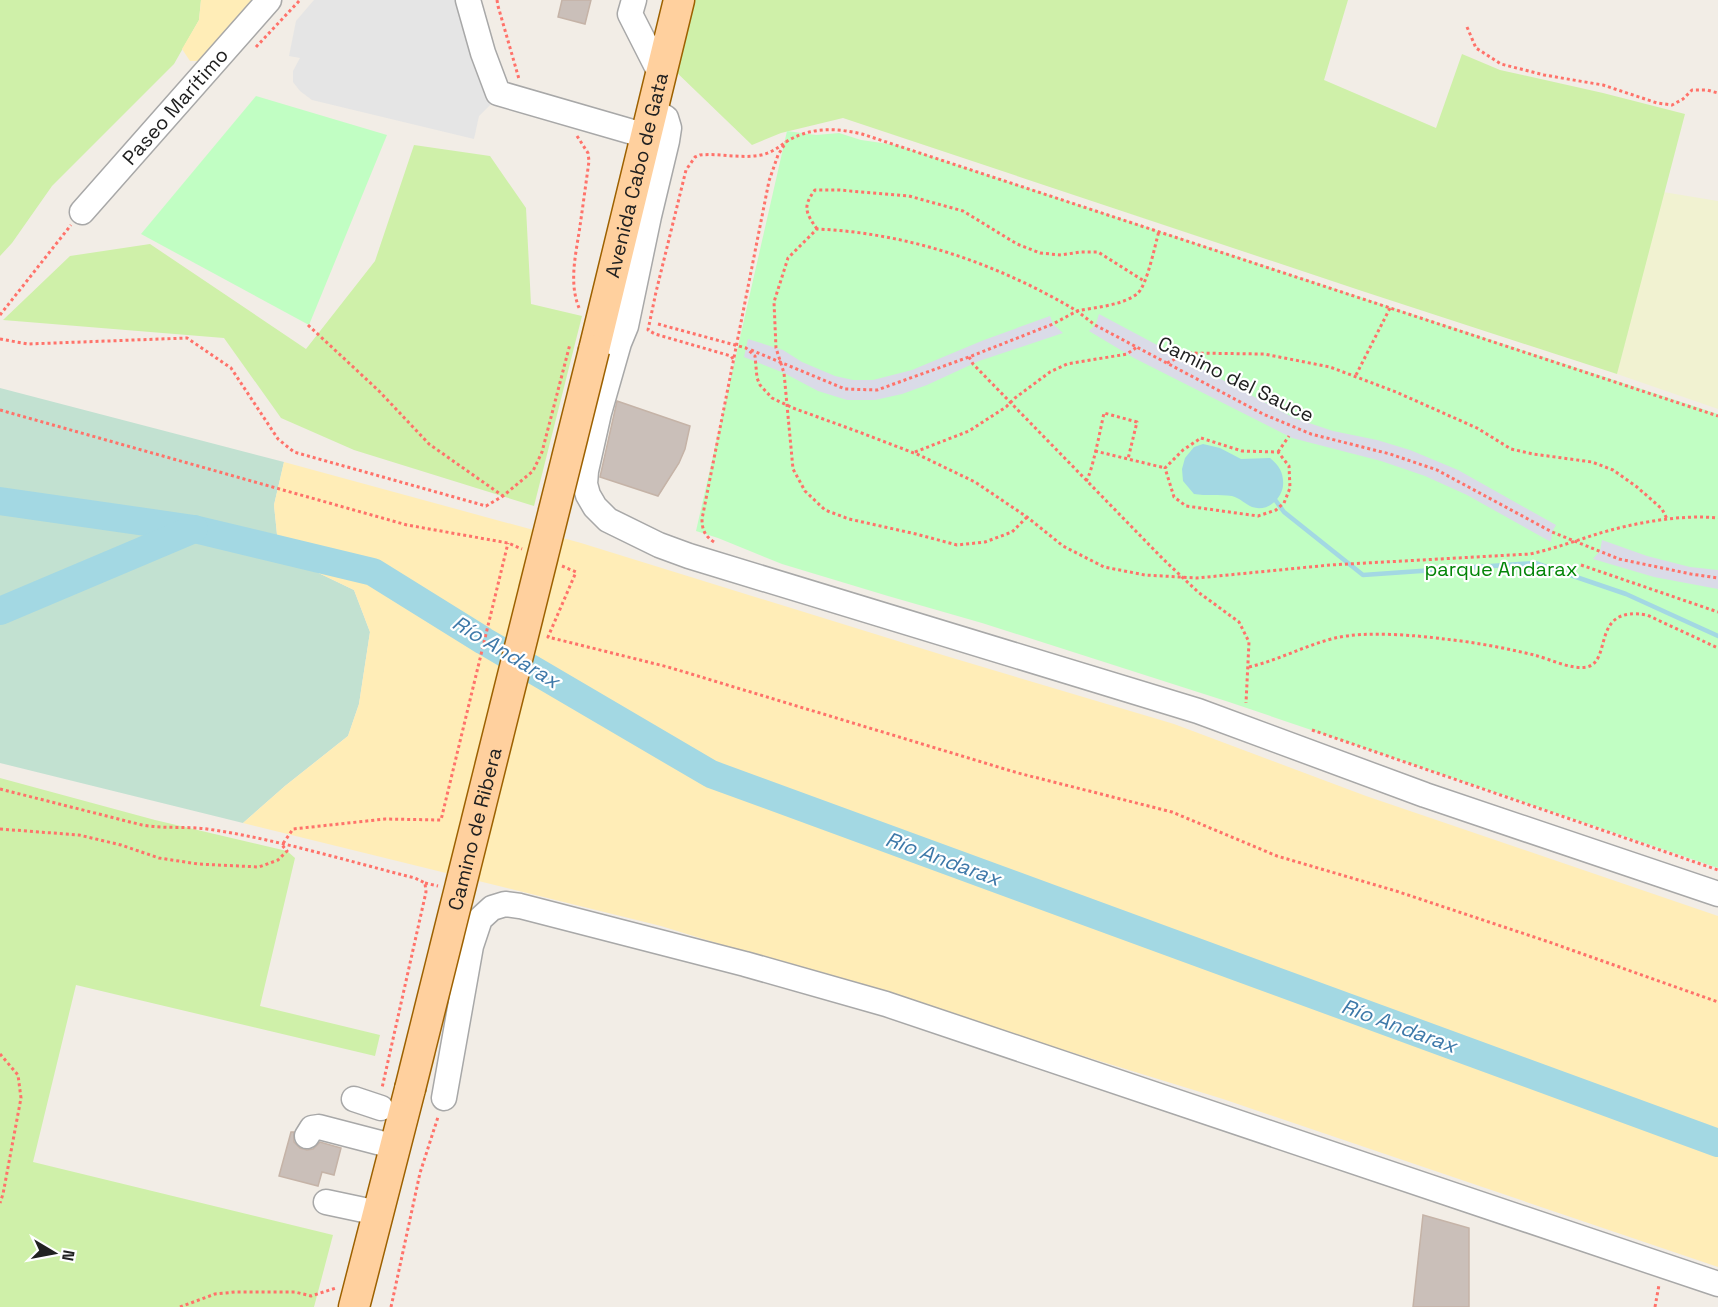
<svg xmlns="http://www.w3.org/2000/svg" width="1718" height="1307" font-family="'Space Grotesk',sans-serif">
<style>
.farmland{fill:#f1f2d1}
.grass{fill:#cff0a9}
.wetland{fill:#c2e1d1}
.sand{fill:#ffedb7}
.park{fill:#c1fec3}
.parking{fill:#e5e5e5}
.plaza{fill:#dadbe8}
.water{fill:#a3d8e3}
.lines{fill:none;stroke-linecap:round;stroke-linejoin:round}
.stream{stroke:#a3d8e3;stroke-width:4.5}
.river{stroke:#a3d8e3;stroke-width:28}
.building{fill:#cabfb9;stroke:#c5b3a7;stroke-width:1.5}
.minor-casing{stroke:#a8a8a8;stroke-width:27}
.major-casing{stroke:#9d6100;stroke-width:33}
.path{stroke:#ff726a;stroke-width:3;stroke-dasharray:3 3;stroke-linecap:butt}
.minor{stroke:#fff;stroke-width:24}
.major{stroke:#ffd09e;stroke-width:30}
.major-bridge-casing{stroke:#9d6100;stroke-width:33;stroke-linecap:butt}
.major-bridge{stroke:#ffd09e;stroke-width:30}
.labels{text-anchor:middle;stroke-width:4.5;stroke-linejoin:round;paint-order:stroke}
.street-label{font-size:20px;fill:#212121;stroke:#fff}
.park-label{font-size:20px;fill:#038507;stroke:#fff}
.water-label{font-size:21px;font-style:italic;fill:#3e79a9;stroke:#fff}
</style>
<rect width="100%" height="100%" fill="#f2ede6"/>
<polygon class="farmland" points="1663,192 1718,201 1718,409 1617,374"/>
<g class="grass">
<polygon points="0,0 201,0 199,20 174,64 52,186 12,243 0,256"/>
<polygon points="688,0 1348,0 1324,80 1436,128 1462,54 1500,70 1603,93 1685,114 1617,374 1362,291 843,118 781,133 752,145 671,67"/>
<polygon points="414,145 490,156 526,208 531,304 582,316 534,506 354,450 281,418 224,338 3,320 70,256 150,244 306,349 375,261"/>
<polygon points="0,778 155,820 287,851 295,858 260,1006 380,1035 375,1056 76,985 33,1162 333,1235 314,1307 0,1307"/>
</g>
<polygon class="wetland" points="0,388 284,462 274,505 279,554 354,590 370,632 359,704 348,736 285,786 243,823 0,763"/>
<g class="sand">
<polygon points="201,0 259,0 205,61 190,61 182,49 199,20"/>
<polygon points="284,462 581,543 946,656 1174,724 1366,796 1718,916 1718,1267 1223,1099 661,926 243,823 285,786 348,736 359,704 370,632 354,590 279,554 274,505"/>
</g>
<g class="park">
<polygon points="256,96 387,135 309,325 141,234"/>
<polygon points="787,131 816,135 839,133 861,140 896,145 1718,414 1718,868 1229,702 982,623 888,596 782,564 718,538 696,531"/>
</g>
<polygon class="parking" points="314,0 477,0 494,101 479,116 474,139 312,100 300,91 293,82 293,71 300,58 289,56 296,21"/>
<g class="plaza">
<polygon points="1099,314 1294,418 1333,431 1377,440 1410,450 1458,470 1556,525 1552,532 1551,542 1467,495 1425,476 1381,461 1292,438 1134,358 1089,331 1096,324"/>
<polygon points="1050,316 1053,324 1063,333 979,361 927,385 902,394 875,400 847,400 818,391 784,373 744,357 748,339 783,350 802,362 835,376 853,380 873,380 912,370 984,340"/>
<polygon points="1602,540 1647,556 1690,567 1718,570 1718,589 1654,577 1593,559 1600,551"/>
</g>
<path class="water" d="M1203 444 1220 448 1241 459 1270 458C1280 466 1284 474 1283 486 1281 500 1267 512 1252 507 1245 504 1240 498 1232 496 1219 494 1206 496 1194 494L1183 481 1182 469 1185 458 1194 447Z"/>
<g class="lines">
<polyline class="stream" points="1276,501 1284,512 1363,575 1535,563 1626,594 1718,636"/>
<g class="river">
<polyline points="0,501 194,529 373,572 484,641 711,774 1718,1143"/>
<polyline points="0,611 194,529"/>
</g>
</g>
<g class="building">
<polygon points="562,0 591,0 585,24 558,17"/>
<polygon points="617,401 690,426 685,449 679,463 658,496 600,477"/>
<polygon points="291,1132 294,1132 294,1142 300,1148 307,1150 313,1149 320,1142 341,1148 334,1175 322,1172 318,1186 279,1176"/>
<polygon points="1423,1215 1469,1228 1469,1307 1413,1307"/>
</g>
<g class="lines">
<defs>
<g id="minor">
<polyline points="468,0 483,53 498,93 636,133 649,126"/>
<polyline points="634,0 630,14 661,75"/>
<polyline points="653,110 666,118 669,128 667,141 649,216 626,326 619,343 599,413 586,471 585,484 588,495 595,507 608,520 659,545 689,556 1198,711 1425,795 1718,894"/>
<path id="s1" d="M82 212 269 0"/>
<polyline points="444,1098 471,946 480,919 492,908 505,904 520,906 745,964 886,1004 1718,1284"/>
<polyline points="354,1099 381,1108"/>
<polyline points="307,1136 312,1128 319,1127 396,1147"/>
<polyline points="326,1202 378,1213"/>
</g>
<g id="major">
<path id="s2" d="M594 350 679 0"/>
<polyline points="354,1307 410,1089"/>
</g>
</defs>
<use href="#minor" class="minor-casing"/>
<use href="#major" class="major-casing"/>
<g class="path">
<polyline points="497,0 498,6 519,79"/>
<polyline points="1467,27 1476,48 1501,64 1544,75 1603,85 1657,103 1672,105 1683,99 1692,90 1707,90 1718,93"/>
<polyline points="256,47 300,0"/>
<path d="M577 136 588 153 589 161C586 183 583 205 580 226 576 254 568 284 580 310"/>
<path d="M817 229C806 213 802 207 815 190H839L909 196 963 211 1017 244 1040 253 1061 255 1080 252H1098L1144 281"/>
<polyline points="0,315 71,225"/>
<path d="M658 324 746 348 755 356 757 378 760 385 772 398 793 408 859 432 919 455 975 482 1027 517 1063 546 1104 567 1145 575 1197 578 1330 565 1530 554C1553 549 1575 541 1597 534 1633 523 1681 514 1718 518"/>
<polyline points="308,325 379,391 429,444 503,496"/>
<polyline points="0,339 28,344 187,338 231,368 278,439 294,452 486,506 503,496 533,471 542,452 570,344"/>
<polyline points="751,350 845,389 877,390 969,357 1053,324 1077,311 1095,325 1263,414 1311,434 1390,454 1437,470 1552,532 1619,559 1691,574 1718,578"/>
<polyline points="969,357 973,364 1163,559 1198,592 1239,622 1249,642 1246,703"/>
<path d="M733 359 731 356 655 334 648 330 656 292 686 170 695 157 700 155C720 153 741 159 761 155 772 153 780 146 789 140 812 127 837 128 862 134L1718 416"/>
<polyline points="1167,363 1187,353 1264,354 1330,367 1396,392 1477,428 1511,449 1533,454 1592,462 1613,470 1637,487 1662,509 1667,519"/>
<polyline points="1356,375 1390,308"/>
<polyline points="0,410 407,525 508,543 522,549"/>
<polygon points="1201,438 1242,451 1278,452 1289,466 1290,488 1284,503 1276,510 1258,516 1186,506 1174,497 1165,468 1183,450"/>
<polyline points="1095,451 1165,468"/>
<polyline points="915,452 969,431 1006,407 1015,398 1050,372 1067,364 1127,354 1137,347"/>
<polyline points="1278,452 1289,436"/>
<path d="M1086 481C1092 474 1101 426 1104 413L1137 422 1128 459"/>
<path d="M1027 517 1012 532 985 542 957 545 916 534 849 519 825 510 805 491 793 469 784 373 776 348 774 302 788 258 817 229C909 233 998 264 1077 311 1095 307 1121 306 1137 294 1147 286 1155 245 1159 231"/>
<path d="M714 542C705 536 702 530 702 519L769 181 778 155 786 142"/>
<polyline points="1581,565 1718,612"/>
<polyline points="562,566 576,572 548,637 668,667 1018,773 1172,812 1277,856 1396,891 1549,942 1718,1002"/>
<path d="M1249 667C1279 660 1306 645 1335 638 1365 631 1414 635 1444 639 1474 642 1505 648 1534 655 1550 659 1571 670 1587 667 1613 661 1590 605 1647 615L1718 648"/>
<polyline points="1312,730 1718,870"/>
<path d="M0 789 142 825C164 829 186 826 207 829 277 839 347 861 415 878L425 883 426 892 382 1088"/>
<polyline points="0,829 79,835 121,845 159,858 198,864 259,867 278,860 287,851 282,845 293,829 385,819 441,820 508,543"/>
<polyline points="425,883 438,886"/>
<polyline points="0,1054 18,1075 21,1098 3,1194 0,1203"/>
<polyline points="180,1307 215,1294 235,1292 295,1292 311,1296 336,1288"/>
<polyline points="391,1307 420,1173 438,1117"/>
<polyline points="1655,1307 1659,1285"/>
</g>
<use href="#minor" class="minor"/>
<use href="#major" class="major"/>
<defs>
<g id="major-bridge">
<path id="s3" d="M410 1089 594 350"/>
</g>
</defs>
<use href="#major-bridge" class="major-bridge-casing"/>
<use href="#major-bridge" class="major-bridge"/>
</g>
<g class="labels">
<g class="street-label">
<text dy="7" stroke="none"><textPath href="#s1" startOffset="141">Paseo Marítimo</textPath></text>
<text dy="7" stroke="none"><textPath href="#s2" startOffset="180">Avenida Cabo de Gata</textPath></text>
<text transform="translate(1236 379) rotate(26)" y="7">Camino del Sauce</text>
<text dy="7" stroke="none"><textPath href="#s3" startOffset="268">Camino de Ribera</textPath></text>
</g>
<g class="park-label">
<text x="1501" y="576">parque Andarax</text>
</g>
<g class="water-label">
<text transform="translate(506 652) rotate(31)" y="7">Río Andarax</text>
<text transform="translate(943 859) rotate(20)" y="7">Río Andarax</text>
<text transform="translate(1399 1026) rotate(20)" y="7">Río Andarax</text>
</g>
</g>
<g transform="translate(54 1253) rotate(100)" stroke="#ffffff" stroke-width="4.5" paint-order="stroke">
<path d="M0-4.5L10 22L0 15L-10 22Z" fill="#212121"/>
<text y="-9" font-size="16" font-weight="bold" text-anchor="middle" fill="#212121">N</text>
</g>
</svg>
